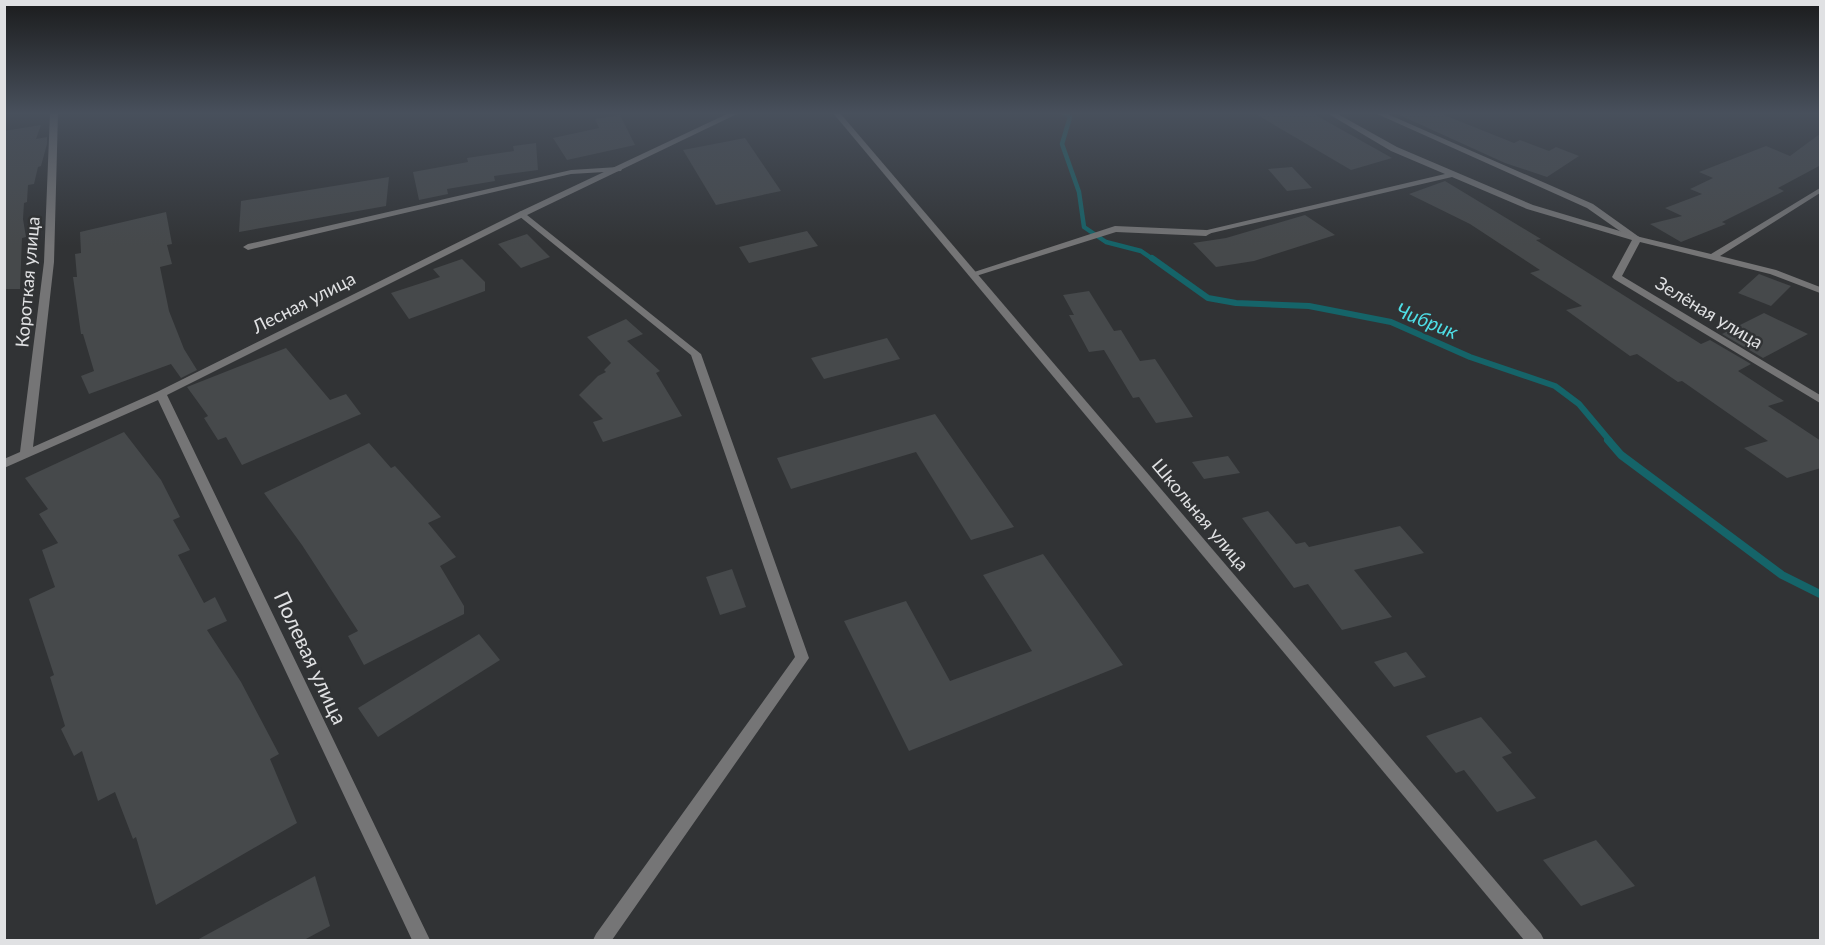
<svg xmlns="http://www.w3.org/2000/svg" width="1825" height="945" font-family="Lato,sans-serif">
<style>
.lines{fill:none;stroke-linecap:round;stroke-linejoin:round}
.stream-far2{stroke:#156469;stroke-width:4.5}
.stream-far1{stroke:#156469;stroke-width:6}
.stream{stroke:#156469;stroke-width:8}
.building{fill:#46494b}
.service{fill:#757576;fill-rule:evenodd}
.minor{fill:#757576;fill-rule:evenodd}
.labels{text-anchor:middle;stroke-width:5;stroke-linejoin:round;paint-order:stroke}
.street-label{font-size:18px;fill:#e0e1e3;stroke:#313335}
.water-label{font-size:20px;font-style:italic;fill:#4edde5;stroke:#313335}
.near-street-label{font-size:21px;fill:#e0e1e3;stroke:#313335}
</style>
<rect width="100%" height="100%" fill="#313335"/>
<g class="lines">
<polyline class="stream-far2" points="1064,113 1070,117 1062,144 1079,192 1084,227 1106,242 1141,251 1154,260"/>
<polyline class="stream-far1" points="1152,258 1208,298 1236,303 1309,306 1391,322 1470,357 1555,386 1579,404 1610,441"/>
<polyline class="stream" points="1608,440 1621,455 1782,575 1820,594"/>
</g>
<g class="building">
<polygon points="1254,113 1312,113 1392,158 1351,170"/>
<polygon points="1395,113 1439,113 1514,143 1520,140 1549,151 1556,147 1579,156 1547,177 1505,163"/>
<polygon points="620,115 635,145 567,160 553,138 599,128 595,119"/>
<polygon points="41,125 36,139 47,137 47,144 41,166 38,167 34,184 28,185 27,202 24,203 23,219 26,237 22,238 20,289 4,289 4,131"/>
<polygon points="1821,133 1821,165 1778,188 1784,191 1722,222 1726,224 1681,242 1650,224 1682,216 1665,208 1702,194 1690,189 1713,178 1699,172 1766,146 1790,156"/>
<polygon points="745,138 781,191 716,205 683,150"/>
<polygon points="536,143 538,170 494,176 495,181 447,189 448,194 419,200 413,172 468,162 467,158 514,151 513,146"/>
<polygon points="1292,167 1312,188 1287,191 1268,169"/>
<polygon points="389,177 386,206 239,232 241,201"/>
<polygon points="1445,181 1541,239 1536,240 1701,344 1710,340 1751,364 1738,371 1784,401 1768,406 1821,441 1821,468 1787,478 1744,448 1768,441 1682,381 1678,382 1637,354 1630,356 1566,310 1582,306 1530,273 1540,270 1470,224 1409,194"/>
<polygon points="166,212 172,244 167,245 172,264 160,267 169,311 184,349 197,370 181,378 171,364 89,394 81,376 94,371 83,334 81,334 73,277 77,277 75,254 81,253 80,232"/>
<polygon points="1305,215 1335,235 1254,261 1216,267 1193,243 1226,238"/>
<polygon points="807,231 818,246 749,263 739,247"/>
<polygon points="527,234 550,257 521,268 498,244"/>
<polygon points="462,259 485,282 485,291 409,319 391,293 440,277 433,269"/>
<polygon points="1759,274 1791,286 1771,306 1738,293"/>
<polygon points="1089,291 1114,331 1121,330 1140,361 1155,359 1193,417 1156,423 1139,397 1133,398 1104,350 1089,352 1069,315 1074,315 1063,295"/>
<polygon points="1764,313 1808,334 1763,358 1722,334"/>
<polygon points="626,319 643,334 627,341 660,371 656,373 682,416 603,442 593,422 603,419 579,395 598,376 606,372 604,370 611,363 587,337"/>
<polygon points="887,338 900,359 824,379 811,358"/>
<polygon points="286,348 330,400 346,394 361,414 242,465 226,437 218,440 204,418 208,416 187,387"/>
<polygon points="935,414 1014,527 971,540 916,452 791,489 777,458"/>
<polygon points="124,432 161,480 180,517 173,520 190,550 178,555 204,603 215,597 227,621 207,630 241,682 279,754 270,759 297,823 156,905 136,837 133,839 115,792 98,801 82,751 74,756 61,729 65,726 50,677 54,675 29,599 55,587 42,550 58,543 39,514 48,509 25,478"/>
<polygon points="369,443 391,468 395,466 441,517 428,523 456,557 440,566 464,606 464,614 364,665 348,636 358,631 302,545 264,493"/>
<polygon points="1228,456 1240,473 1204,479 1192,462"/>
<polygon points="1268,511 1296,544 1305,542 1309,547 1400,526 1424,553 1354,570 1392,617 1342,630 1308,584 1294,588 1242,518"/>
<polygon points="1043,554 1123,665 909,751 844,621 906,601 950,681 1032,651 983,575"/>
<polygon points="732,569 746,607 720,615 706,577"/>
<polygon points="479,634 500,660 378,737 358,708"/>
<polygon points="1406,652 1426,677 1394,687 1374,662"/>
<polygon points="1481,717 1512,753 1502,757 1536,798 1497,812 1464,770 1456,773 1426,736"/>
<polygon points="1596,840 1635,886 1581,906 1543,860"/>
<polygon points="315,876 330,926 304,940 197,940"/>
</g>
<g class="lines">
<g class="service">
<polygon points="1375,113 1385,113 1593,204 1642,239 1637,242 1634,241 1587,208"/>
<polygon points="618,167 622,169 621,171 571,174 248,250 243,247 248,244 571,170"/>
<polygon points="522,211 701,354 809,658 612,940 593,940 596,934 795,657 691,355 519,216 519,212"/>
<polygon points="1115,226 1206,230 1211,233 1206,236 1116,232 976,276 973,277 968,274"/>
</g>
<g class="minor">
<polygon points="50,113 58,113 54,262 33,447 157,392 519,212 729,113 739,113 525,216 167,395 430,940 412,940 158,400 4,468 4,459 20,452 44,262"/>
<polygon points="833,113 840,113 1541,934 1544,940 1524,940"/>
<polygon points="1327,113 1336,113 1397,147 1533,205 1640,237 1711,254 1820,188 1820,193 1720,256 1776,270 1820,287 1820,293 1770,274 1640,242 1622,276 1820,395 1820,403 1614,279 1612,277 1632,240 1527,209 1452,177 1203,235 1203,231 1445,174 1391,151"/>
</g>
</g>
<linearGradient id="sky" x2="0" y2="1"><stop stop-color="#1b1c1d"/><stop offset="0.46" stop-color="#48505c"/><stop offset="1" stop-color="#48505c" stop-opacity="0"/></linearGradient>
<rect width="1825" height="246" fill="url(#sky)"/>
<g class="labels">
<g class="street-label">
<text transform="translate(28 282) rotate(-85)" y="6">Короткая улица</text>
<text transform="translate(304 303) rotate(-27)" y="6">Лесная улица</text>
<text transform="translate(1709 313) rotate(31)" y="6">Зелёная улица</text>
<text transform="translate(1200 515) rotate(50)" y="6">Школьная улица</text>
</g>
<g class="water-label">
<text transform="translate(1427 321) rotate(22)" y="7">Чибрик</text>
</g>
<g class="near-street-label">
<text transform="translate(310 658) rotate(65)" y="7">Полевая улица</text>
</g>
</g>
<rect width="1825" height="945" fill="none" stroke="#e0e1e3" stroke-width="12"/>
</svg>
